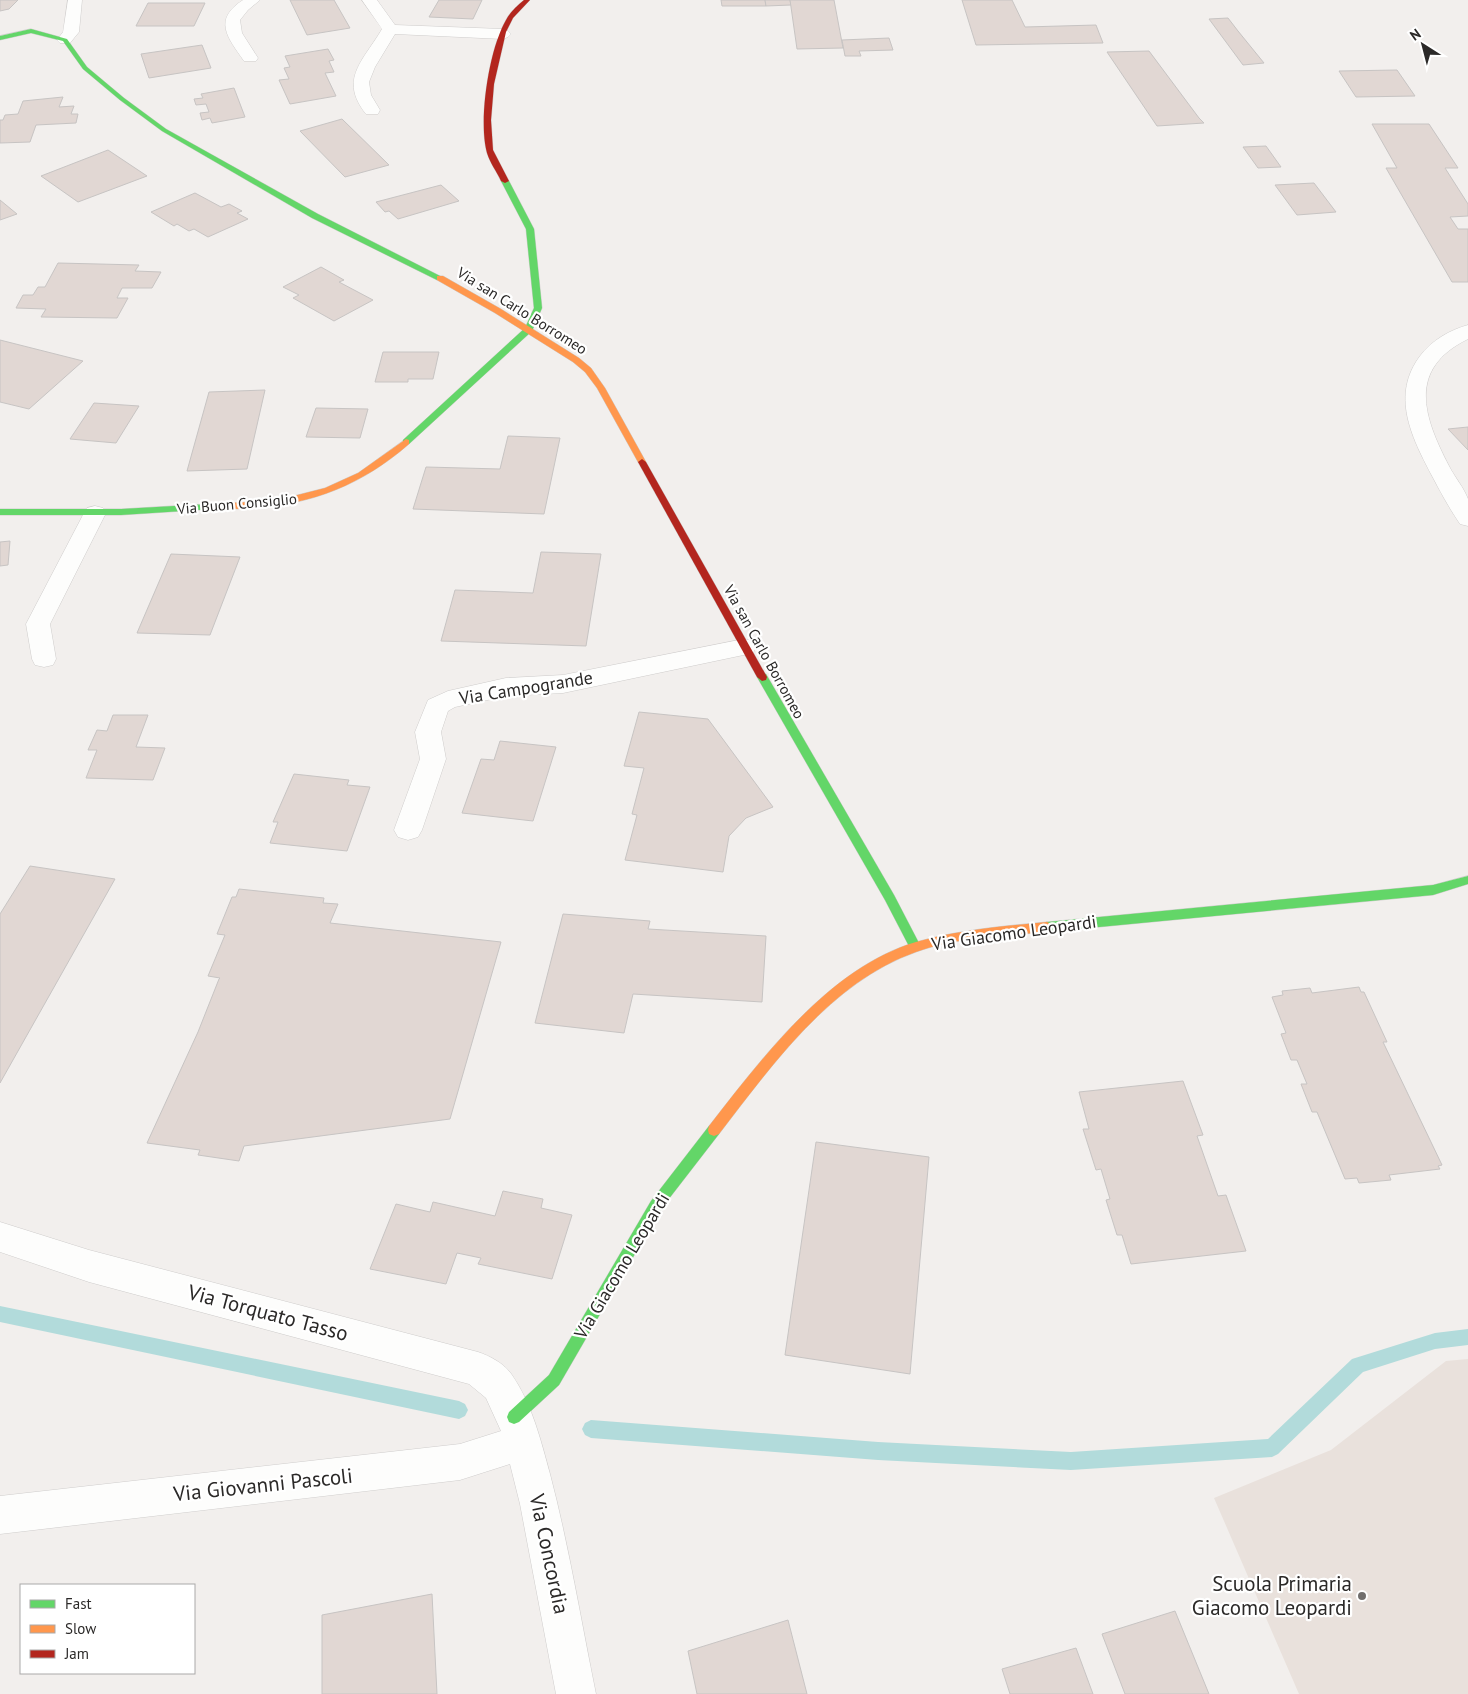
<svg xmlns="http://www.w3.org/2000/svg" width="1468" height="1694" font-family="'PT Sans',sans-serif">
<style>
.built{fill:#e9e1dc}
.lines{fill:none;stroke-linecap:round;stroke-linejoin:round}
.stream{fill:#b2dbdb;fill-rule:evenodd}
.building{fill:#e1d7d3;stroke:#c7c4c3}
.lane-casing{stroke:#cfcdcc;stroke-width:1}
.street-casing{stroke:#cfcdcc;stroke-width:1}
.fast-casing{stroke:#cfcdcc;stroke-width:1}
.slow-casing{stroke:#cfcdcc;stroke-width:1}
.jam-casing{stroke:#cfcdcc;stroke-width:1}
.lane{fill:#fdfdfc;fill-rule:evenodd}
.street{fill:#fdfdfc;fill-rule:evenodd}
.fast{fill:#63d668;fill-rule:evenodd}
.slow{fill:#ff974d;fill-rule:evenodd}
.jam{fill:#b3261e;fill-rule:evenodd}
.poi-dot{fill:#716e6d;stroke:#fff;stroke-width:2}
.labels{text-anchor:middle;stroke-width:4.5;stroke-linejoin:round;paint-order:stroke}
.far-street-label{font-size:15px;fill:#2b2928;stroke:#fff}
.street-label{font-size:18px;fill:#2b2928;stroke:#fff}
.near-street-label{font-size:21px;fill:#2b2928;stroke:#fff}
.near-poi-label{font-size:21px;fill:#2b2928;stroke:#fff;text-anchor:end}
</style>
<rect width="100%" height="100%" fill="#f2efed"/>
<polygon class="built" points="1468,1359 1468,1694 1299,1694 1214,1498 1331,1450 1446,1361"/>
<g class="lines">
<g class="stream">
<polygon points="0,1306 459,1401 465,1404 468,1410 465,1416 459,1419 0,1322"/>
<polygon points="1468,1329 1468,1345 1435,1349 1363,1372 1278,1454 1272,1457 1071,1470 878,1460 591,1438 585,1435 582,1429 585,1423 591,1420 878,1442 1071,1452 1268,1439 1352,1359 1435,1333"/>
</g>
</g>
<g class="building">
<polygon points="0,0 18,0 9,9 0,11"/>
<polygon points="290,0 334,0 350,28 307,35"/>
<polygon points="439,0 482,0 473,19 429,17"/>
<polygon points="721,0 765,0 766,6 722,6"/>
<polygon points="765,0 790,0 791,5 766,6"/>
<polygon points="790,0 834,0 843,48 797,49"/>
<polygon points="962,0 1012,0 1025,27 1096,25 1103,43 976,45"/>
<polygon points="148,3 205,3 194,26 136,26"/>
<polygon points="1228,18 1238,31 1264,63 1243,65 1209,19"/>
<polygon points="889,38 893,50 859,51 861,56 845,56 842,40"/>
<polygon points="202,45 211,68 149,78 141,54"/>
<polygon points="328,49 334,60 329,61 334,72 325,73 336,96 290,104 279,80 289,79 284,68 290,67 285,56"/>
<polygon points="1149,51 1199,118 1204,123 1157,126 1107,52"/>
<polygon points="1397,70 1415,96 1356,97 1339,71"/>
<polygon points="234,88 245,117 212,123 210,118 202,120 200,113 209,112 206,104 196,105 194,99 203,98 201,94"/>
<polygon points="63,97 59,107 74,106 71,114 78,114 76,123 36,125 30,142 0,143 0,120 3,120 5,115 18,114 23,101"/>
<polygon points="342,119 389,165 345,177 300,131"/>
<polygon points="1372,124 1429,124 1458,168 1445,168 1468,204 1468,216 1450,217 1458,229 1468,229 1468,282 1452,282 1386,168 1397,168"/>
<polygon points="1266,146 1281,167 1258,168 1243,147"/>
<polygon points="108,150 147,176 78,202 41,176"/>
<polygon points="1314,183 1336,212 1297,215 1275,185"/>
<polygon points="441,185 459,201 398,219 389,211 385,212 376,202"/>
<polygon points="195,193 221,207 229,204 242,211 237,213 248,219 208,237 194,229 189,231 177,224 174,226 151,212"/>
<polygon points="0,200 17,214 0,220"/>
<polygon points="58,263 139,265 135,271 161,272 152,288 122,288 117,298 128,298 117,318 41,317 46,309 16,308 23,295 33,295 38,287 45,287"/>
<polygon points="321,267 344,280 339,282 373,300 334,321 293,298 299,295 283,287"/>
<polygon points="0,340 83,361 29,409 0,402"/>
<polygon points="383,352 439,352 433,379 408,379 408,382 375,382"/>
<polygon points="265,390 247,469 187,471 209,392"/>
<polygon points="94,403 139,406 116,443 70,439"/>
<polygon points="316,408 368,409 360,438 306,437"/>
<polygon points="1468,427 1468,450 1448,429"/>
<polygon points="508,436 560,438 544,514 413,509 426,467 500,469"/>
<polygon points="10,541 8,565 0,566 0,542"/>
<polygon points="541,552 601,554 586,646 441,641 455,590 533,593"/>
<polygon points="171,554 240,557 210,635 137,633"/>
<polygon points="639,712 708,719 773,807 746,818 729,836 723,872 625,860 637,815 632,814 644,768 624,766"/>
<polygon points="113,715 148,715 136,747 165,748 153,780 86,778 97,750 88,750 97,730 107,731"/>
<polygon points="500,741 556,747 533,821 462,813 481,759 494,760"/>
<polygon points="294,774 349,780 347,785 370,787 347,851 270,843 278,822 273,822"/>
<polygon points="30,866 115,879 0,1083 0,914"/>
<polygon points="239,889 324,898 323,903 338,904 330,923 501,942 450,1119 244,1146 239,1161 198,1155 200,1150 147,1143 198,1032 219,979 220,978 208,976 225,935 217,934 232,897 236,897"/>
<polygon points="563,914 650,921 648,929 766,936 762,1002 633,994 624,1033 535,1023"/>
<polygon points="1359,987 1361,992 1364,992 1387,1042 1383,1042 1442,1165 1438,1166 1440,1169 1389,1175 1391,1180 1359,1183 1357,1178 1345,1179 1317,1112 1312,1112 1301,1084 1307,1084 1297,1060 1291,1060 1281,1034 1286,1033 1272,997 1283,995 1282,991 1310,988 1312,993"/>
<polygon points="1183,1081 1203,1135 1197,1136 1218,1196 1226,1195 1246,1251 1131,1264 1122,1235 1117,1235 1106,1200 1110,1199 1101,1169 1096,1170 1083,1129 1089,1129 1079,1092"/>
<polygon points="816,1142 929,1157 910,1374 785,1355"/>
<polygon points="503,1191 543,1199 541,1208 572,1215 552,1279 478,1264 481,1258 457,1253 446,1284 370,1269 396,1204 430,1212 433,1202 495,1216"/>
<polygon points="432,1594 437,1694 322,1694 322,1615"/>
<polygon points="1175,1611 1209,1694 1125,1694 1102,1634"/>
<polygon points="788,1620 807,1694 697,1694 688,1651"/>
<polygon points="1076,1648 1093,1694 1010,1694 1002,1669"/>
</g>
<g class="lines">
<defs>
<g id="lane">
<path d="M243 0H260L248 10 240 20 242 33 258 58 256 61H244C228 38 212 20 243 0Z"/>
<path d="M362 0H377L395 25 503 29 508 31 511 34 508 37 503 39 395 34 375 67 369 82 371 95 380 110 378 114H366C338 79 364 60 382 29Z"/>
<polygon points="95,506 103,508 106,513 50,624 56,659 53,665 44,667 35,665 32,659 26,624 84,513 87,508"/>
<polygon points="744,639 753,641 756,647 753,653 563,693 506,696 455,707 448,711 441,732 446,759 422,830 418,837 408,840 398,837 394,830 420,759 415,732 428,700 448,691 506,678 563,675"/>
</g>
<g id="street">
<polygon points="68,0 82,0 79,32 70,43 60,43 57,40 63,32"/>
<path d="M1468 325V339C1407 369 1423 416 1449 466 1454 476 1464 488 1468 499 1468 507 1468 518 1468 526L1460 524C1449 508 1440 491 1431 474 1411 436 1391 395 1420 356 1432 340 1450 330 1468 325Z"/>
<path d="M0 1222 89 1250 478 1352C490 1356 505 1364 512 1375 532 1404 541 1441 550 1474 569 1546 581 1621 596 1694H556L520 1504 510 1464 460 1480 0 1534V1496L460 1444 501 1431 486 1398 469 1384 89 1282 0 1252Z"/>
</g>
<g id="fast">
<polygon points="31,29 67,39 87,67 124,98 166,129 318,214 444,278 437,280 312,218 162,131 120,100 83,69 63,41 31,33 0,40 0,36"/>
<polygon points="502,179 509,181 534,229 542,308 532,331 409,444 403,444 403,440 525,328 534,308 526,229 501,181"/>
<polygon points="227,503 232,506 230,508 121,515 0,515 0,509 121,509"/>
<polygon points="762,673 766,674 894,895 921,947 919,950 911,950 885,900 757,677"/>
<polygon points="1468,876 1468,884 1433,895 1047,932 1043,930 1041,927 1043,924 1047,922 1433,885"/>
<polygon points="714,1124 719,1126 720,1130 719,1134 661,1209 559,1385 519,1422 514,1424 509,1422 507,1417 509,1412 549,1375 651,1201 709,1126"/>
</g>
<g id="slow">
<polygon points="437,276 443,276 501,309 579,358 591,368 605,388 646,462 645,464 642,465 638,462 597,388 585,372 573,362 495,313 437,280"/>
<path d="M406 439 409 440V444C355 491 298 509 227 509L222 506 227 503 274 501 325 488 358 473Z"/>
<path d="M1047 922 1051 924 1053 927 1051 930 1047 932C1004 936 957 937 916 952 831 982 772 1065 719 1134L714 1136 709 1134 708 1130 709 1126C763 1057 829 968 916 942 958 930 1003 926 1047 922Z"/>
</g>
<g id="jam">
<path d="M524 0H530L513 18 506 32 494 84 491 120 493 150 509 181 505 183 501 181C497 172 490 163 487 153 478 121 489 49 506 20 510 12 517 6 524 0Z"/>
<polygon points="642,459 646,462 767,677 766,680 762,681 757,677 638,462"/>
</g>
</defs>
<use href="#lane" class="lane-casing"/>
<use href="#street" class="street-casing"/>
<use href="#fast" class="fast-casing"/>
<use href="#slow" class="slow-casing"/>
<use href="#jam" class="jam-casing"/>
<use href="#lane" class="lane"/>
<use href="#street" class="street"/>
<use href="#fast" class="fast"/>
<use href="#slow" class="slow"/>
<use href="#jam" class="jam"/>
</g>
<circle class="poi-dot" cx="1362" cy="1596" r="5"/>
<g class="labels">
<g class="far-street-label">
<text transform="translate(522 311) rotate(32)" y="5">Via san Carlo Borromeo</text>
<text transform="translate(237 504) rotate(-5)" y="5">Via Buon Consiglio</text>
<text transform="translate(764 652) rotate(61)" y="5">Via san Carlo Borromeo</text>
</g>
<g class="street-label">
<text transform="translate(526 688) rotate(-9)" y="6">Via Campogrande</text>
<text transform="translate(1014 933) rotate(-8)" y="6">Via Giacomo Leopardi</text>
<text transform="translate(622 1266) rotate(-59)" y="6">Via Giacomo Leopardi</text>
</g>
<g class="near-street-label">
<text transform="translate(268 1313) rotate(15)" y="7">Via Torquato Tasso</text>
<text transform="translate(263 1485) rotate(-6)" y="7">Via Giovanni Pascoli</text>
<text transform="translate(549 1554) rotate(78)" y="7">Via Concordia</text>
</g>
<g class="near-poi-label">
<text x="1352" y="1591">Scuola Primaria<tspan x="1352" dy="24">Giacomo Leopardi</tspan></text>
</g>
</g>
<rect x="20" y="1584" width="175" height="90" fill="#ffffff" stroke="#aaa9a9"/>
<rect x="30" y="1600" width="25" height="8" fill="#63d668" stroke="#aaa9a9"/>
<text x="65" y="1609" font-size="15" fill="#2b2928">Fast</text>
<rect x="30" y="1625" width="25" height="8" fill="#ff974d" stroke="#aaa9a9"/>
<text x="65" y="1634" font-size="15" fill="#2b2928">Slow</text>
<rect x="30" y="1650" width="25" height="8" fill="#b3261e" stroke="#aaa9a9"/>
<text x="65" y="1659" font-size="15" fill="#2b2928">Jam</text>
<g transform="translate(1423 45) rotate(324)" stroke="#ffffff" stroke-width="4" paint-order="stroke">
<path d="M0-4L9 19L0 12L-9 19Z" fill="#2b2928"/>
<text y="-8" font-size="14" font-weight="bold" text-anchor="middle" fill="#2b2928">N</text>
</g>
</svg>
